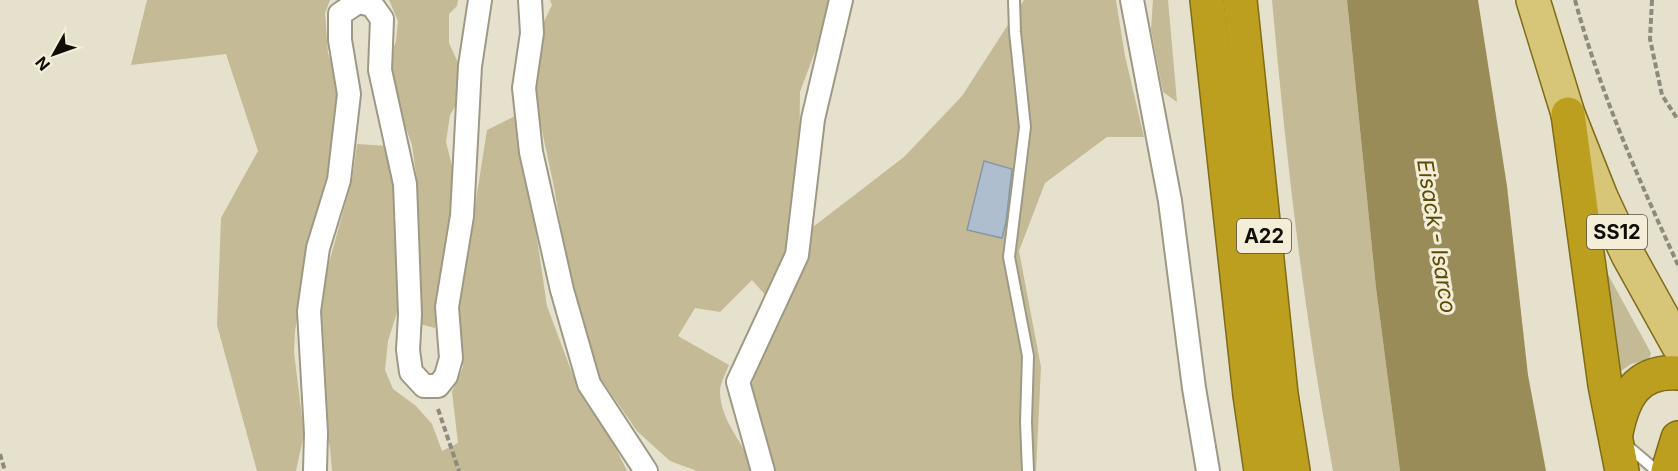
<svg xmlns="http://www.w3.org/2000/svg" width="1678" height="471" font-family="Inter,sans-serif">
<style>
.green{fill:#c4ba96}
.water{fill:#9a8c58}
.building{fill:#aebece;stroke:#8897a6;stroke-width:1.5}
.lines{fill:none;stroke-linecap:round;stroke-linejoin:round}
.service-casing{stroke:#9e9985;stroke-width:14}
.minor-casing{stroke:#9e9985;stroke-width:26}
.primary-casing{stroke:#7f6c16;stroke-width:36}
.motorway-casing{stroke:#7f6c16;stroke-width:36}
.path{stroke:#8f8b7c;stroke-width:4;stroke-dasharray:6 3;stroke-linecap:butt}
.service{stroke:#fff;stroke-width:10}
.minor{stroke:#fff;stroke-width:22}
.primary{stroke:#d7c578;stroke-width:33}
.motorway{stroke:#bc9f1e;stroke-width:33}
.labels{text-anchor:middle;stroke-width:6;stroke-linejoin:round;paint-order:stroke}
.shield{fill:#f4eed9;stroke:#545045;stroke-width:1.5}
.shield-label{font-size:20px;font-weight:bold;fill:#0f0d06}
.water-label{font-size:22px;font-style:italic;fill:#5a4b07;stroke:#f4eed9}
</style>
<rect width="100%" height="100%" fill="#e6e1cc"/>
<g class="green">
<polygon points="147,0 330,0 325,13 328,53 341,96 334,166 306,268 295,331 294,352 304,434 296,471 257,471 217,325 221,218 258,151 226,54 131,65"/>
<polygon points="389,0 458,0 457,6 449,14 449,43 459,65 460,98 450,115 446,142 454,174 456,218 435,328 416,323 419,296 417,180 412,145 393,91 388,65 396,41 398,21"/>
<path d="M550 0H828L820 38 800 92 799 170 790 257 768 298 752 280 720 312 695 308 678 336 729 365C726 373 720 383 720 392 721 424 745 442 753 471H697L670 461 637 431 596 372 571 288 554 187 532 83 538 34 552 5Z"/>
<polygon points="1024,0 1116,0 1125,56 1144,137 1107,137 1045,183 1019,251 1041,367 1036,471 774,471 756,413 752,384 759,359 807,264 809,230 904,157 962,96"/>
<polygon points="1153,0 1168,0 1177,102 1163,92 1151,29"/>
<path d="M1272 0H1347L1376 288 1400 471H1333C1304 315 1286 158 1272 0Z"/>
<polygon points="515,116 526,164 547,306 572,373 597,410 627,471 332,471 330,448 322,407 320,328 322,288 352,180 357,144 388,146 395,176 399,306 388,341 385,370 393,389 416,406 432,424 442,451 458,443 452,392 463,367 456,328 487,130"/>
<polygon points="1599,258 1651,353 1649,359 1631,364 1614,376"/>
</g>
<polygon class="water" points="1347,0 1478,0 1507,186 1528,375 1546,471 1400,471 1376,288"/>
<polygon class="building" points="984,161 1012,169 1006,222 1002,238 967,230"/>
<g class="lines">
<defs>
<g id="service">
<polyline points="1014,0 1015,32 1025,127 1009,257 1028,356 1026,422 1028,471"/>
<polyline points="1625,444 1657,471"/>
</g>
<g id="minor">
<polyline points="530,0 532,33 524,88 531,152 562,290 589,384 646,471"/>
<polyline points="1132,0 1170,201 1194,388 1208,471"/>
<polyline points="315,471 316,433 309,311 318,248 339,180 349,94 340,40 340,14 358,2 372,5 382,19 380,70 405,184 410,314 408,350 411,372 424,386 438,386 446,376 451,358 447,307 462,216 470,66 480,0"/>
<polyline points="763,471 738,382 797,255 813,119 841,0"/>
</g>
<polyline id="primary" points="1533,0 1568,114 1601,197 1628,255 1678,345"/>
<g id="motorway">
<polyline points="1207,0 1250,395 1261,471"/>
<polyline points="1240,0 1281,394 1293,471"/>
<polyline points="1568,114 1605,385 1622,471"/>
<path d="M1616 433C1623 398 1636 370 1678 373"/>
<polyline points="1668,471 1678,438"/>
</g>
</defs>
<use href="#service" class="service-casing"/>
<use href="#minor" class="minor-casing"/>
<use href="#primary" class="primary-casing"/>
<use href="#motorway" class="motorway-casing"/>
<g class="path">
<path d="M1575 0C1600 92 1638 178 1678 265"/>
<polyline points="1652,0 1650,39 1662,95 1678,120"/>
<polyline points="438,409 459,471"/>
<polyline points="0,454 5,471"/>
</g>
<use href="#service" class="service"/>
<use href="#minor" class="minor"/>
<use href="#primary" class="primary"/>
<use href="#motorway" class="motorway"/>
</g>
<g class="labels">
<g class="shield">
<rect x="1587" y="215" width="60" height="34" rx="4.5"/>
<rect x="1237" y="219" width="54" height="34" rx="4.5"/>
</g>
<g class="shield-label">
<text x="1617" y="239">SS12</text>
<text x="1264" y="243">A22</text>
</g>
<g class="water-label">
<text transform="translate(1437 236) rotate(81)" y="8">Eisack - Isarco</text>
</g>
</g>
<g transform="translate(54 54) rotate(230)" stroke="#f4eed9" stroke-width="4.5" paint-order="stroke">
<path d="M0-4.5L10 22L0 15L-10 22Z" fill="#0f0d06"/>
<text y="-9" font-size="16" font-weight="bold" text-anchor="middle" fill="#0f0d06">N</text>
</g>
</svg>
